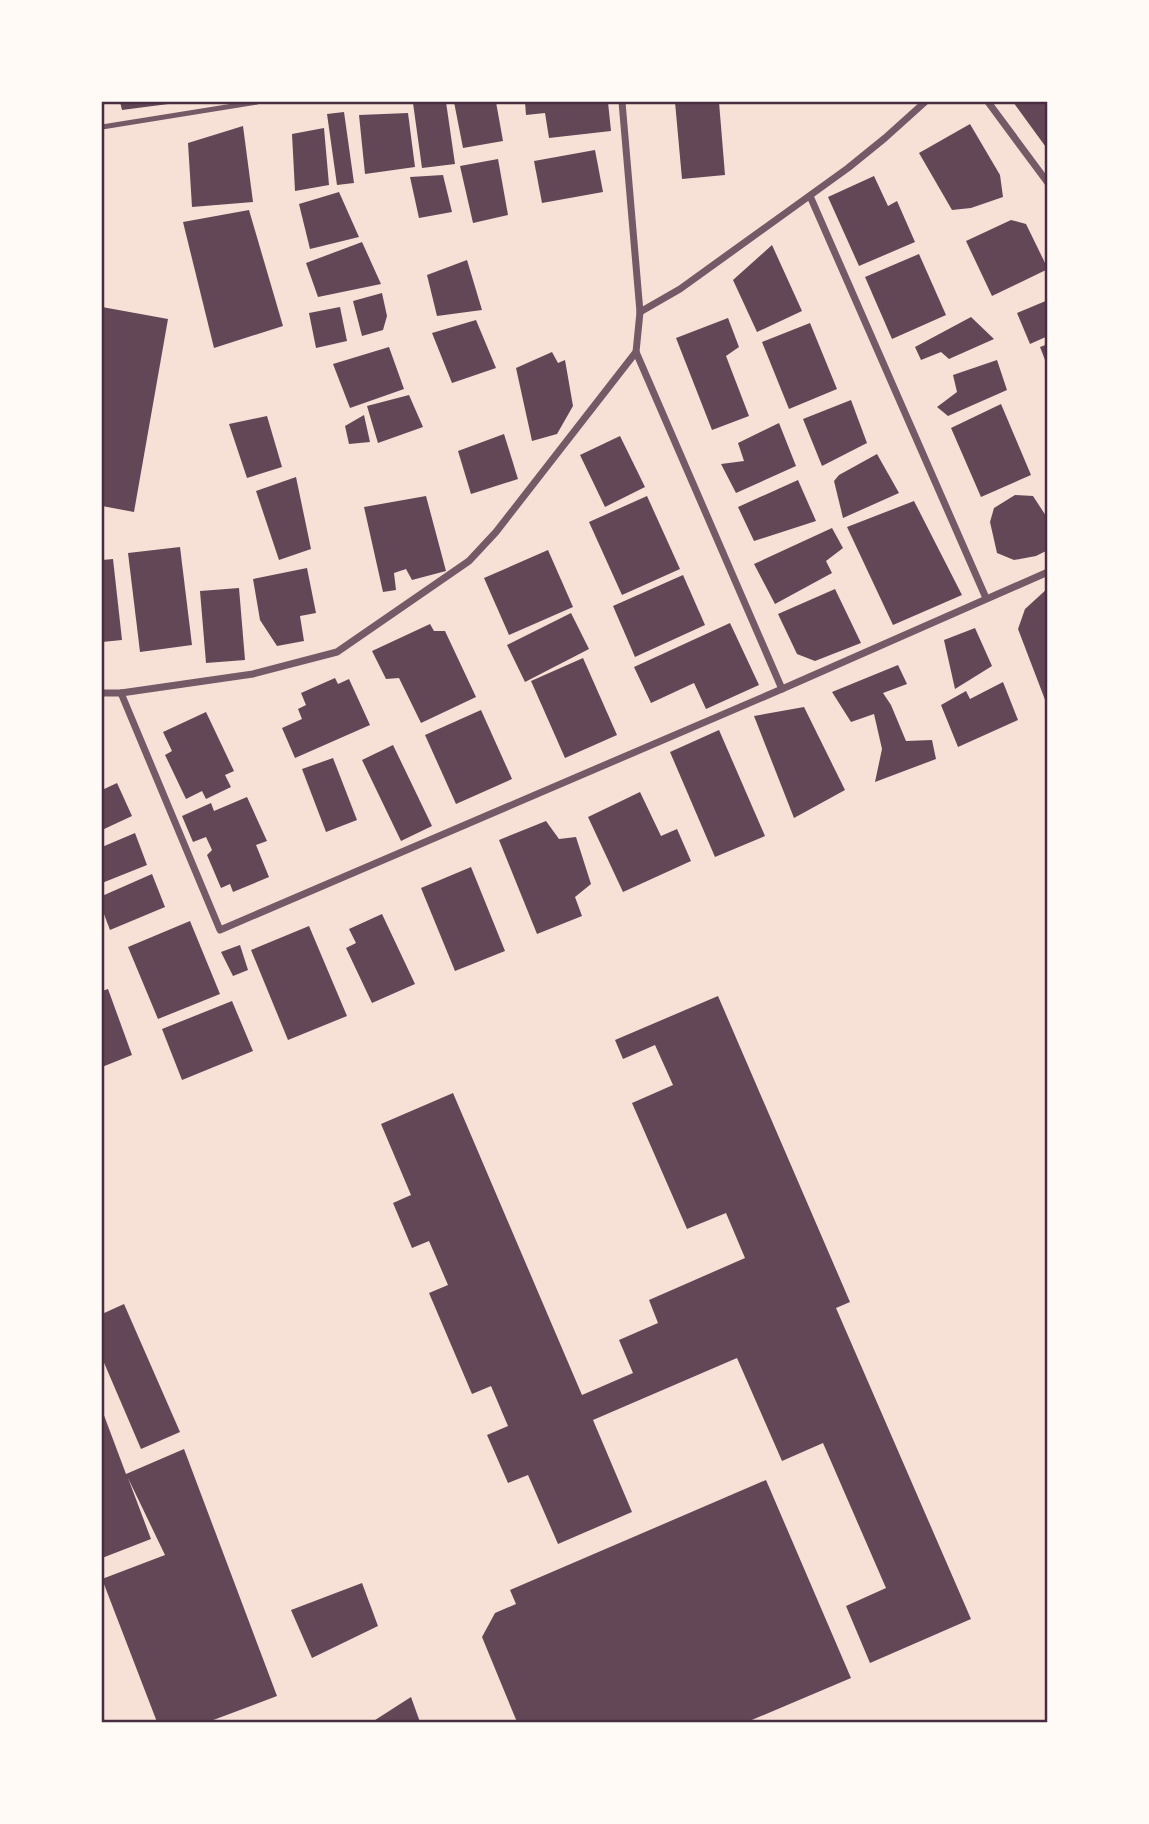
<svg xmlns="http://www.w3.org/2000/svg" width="1149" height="1824" font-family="'Space Grotesk',sans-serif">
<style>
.building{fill:#644757}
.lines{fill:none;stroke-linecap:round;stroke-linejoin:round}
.service{stroke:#755966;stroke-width:5}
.minor{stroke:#755966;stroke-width:7}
.neatline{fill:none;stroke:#4a2c40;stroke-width:2.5}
</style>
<rect width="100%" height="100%" fill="#f7e1d7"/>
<g class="building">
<polygon points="120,102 175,102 176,103 122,110"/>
<polygon points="419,102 446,102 455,164 422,168 413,103"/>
<polygon points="454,102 496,102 503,141 463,148"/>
<polygon points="525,102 608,102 611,131 549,138 545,113 526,115"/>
<polygon points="675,102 719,102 725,175 682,179"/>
<polygon points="1013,102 1048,102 1048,150"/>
<polygon points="344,112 354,183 337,185 327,114"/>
<polygon points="408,113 415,167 365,174 359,115"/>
<polygon points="970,124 1000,175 1003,197 971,208 952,210 919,153"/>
<polygon points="243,126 253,202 192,207 188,143"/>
<polygon points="324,128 329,185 295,191 292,134"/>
<polygon points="595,150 603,192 542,203 534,161"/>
<polygon points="498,159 508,215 473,223 460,166"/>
<polygon points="443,175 452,212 419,218 410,177"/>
<polygon points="874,176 888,206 897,201 915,242 859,266 828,197"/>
<polygon points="339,192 359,237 310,249 299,204"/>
<polygon points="249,210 283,326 214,348 183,222"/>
<polygon points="1011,220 1026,224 1048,269 992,296 966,241"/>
<polygon points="362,242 381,284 318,297 306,263"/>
<polygon points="772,245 802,311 757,332 733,280"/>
<polygon points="919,254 946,315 892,339 865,277"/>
<polygon points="467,260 482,310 437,316 427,275"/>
<polygon points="382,293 387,316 383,330 362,336 353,301"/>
<polygon points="1048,300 1048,336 1030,344 1017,313"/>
<polygon points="102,307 168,319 134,512 102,506"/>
<polygon points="340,307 347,341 316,348 309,313"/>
<polygon points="971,317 994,339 949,359 941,352 921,360 915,347"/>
<polygon points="728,318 739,347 726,356 749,416 712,430 676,338"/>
<polygon points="476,320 496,368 452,383 432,333"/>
<polygon points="810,323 837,389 789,409 762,342"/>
<polygon points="1048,344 1048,365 1047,365 1040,347"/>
<polygon points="389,347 404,389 350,408 333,364"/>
<polygon points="552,352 558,363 565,360 573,406 557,434 532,441 516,368"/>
<polygon points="997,360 1007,390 948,416 937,407 957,392 953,375"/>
<polygon points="409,395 423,427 378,443 367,406"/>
<polygon points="851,400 867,443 822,466 803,419"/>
<polygon points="1001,404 1031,475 981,497 951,428"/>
<polygon points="364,415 370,442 349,444 345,426"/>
<polygon points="267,416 282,467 247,478 229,424"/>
<polygon points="779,423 796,466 736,493 721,464 744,461 738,443"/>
<polygon points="504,434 518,479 471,494 458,451"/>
<polygon points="620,436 645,487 605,507 580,455"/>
<polygon points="877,454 899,493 843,518 834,481 839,475"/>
<polygon points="296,477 311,549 279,560 256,491"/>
<polygon points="798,480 816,521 754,541 738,507"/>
<polygon points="1015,495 1033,496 1048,519 1048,550 1036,556 1014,560 997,553 990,522 994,508"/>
<polygon points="426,496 446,571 412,580 406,569 394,573 396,590 383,592 364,507"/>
<polygon points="647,496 680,569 622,595 589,522"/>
<polygon points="914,501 962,595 893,625 847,527"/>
<polygon points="832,528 843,548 826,561 832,573 775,604 754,564"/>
<polygon points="180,547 192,645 140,652 128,553"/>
<polygon points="548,550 573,607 509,635 484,578"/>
<polygon points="113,559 122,640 102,642 102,560"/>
<polygon points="307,568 316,613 300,616 304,641 277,646 260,620 253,579"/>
<polygon points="683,575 705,625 635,657 613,606"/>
<polygon points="239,588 245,660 206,663 200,591"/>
<polygon points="1048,588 1048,705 1047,705 1018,629 1025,609"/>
<polygon points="835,589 861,643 815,661 797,654 778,614"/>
<polygon points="571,613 589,649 525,682 507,645"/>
<polygon points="730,623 759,685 706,709 694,683 651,703 634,667"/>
<polygon points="430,624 434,631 445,631 476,697 421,723 399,678 386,679 372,651"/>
<polygon points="975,628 992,666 955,689 944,640"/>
<polygon points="583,658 617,735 565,758 531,681"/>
<polygon points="898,665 907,684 883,693 891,705 906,741 932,740 936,759 875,782 882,749 874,714 851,722 832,692"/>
<polygon points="335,678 338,684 349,679 370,725 295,758 282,728 302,719 298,709 306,705 301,693"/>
<polygon points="1003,682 1018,720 958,747 941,705 966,691 970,699"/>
<polygon points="804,707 845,790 794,818 754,716"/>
<polygon points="481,710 512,779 456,804 425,735"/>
<polygon points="206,712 234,771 225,775 231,787 206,799 202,791 186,799 165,755 172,751 163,732"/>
<polygon points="719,730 765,836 715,857 670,752"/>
<polygon points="393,745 432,826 401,841 362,760"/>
<polygon points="333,758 357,820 326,832 302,769"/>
<polygon points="117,783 132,816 102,830 102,790"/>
<polygon points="640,792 661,836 677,829 691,861 623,892 588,817"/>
<polygon points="247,797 267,841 256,845 269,877 233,892 230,884 221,888 207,855 212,850 206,837 193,842 182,816 211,803 214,811"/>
<polygon points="546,821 559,839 576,837 591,884 575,897 582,916 537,934 499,840"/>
<polygon points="135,833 147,865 102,883 102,847"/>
<polygon points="471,867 505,951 455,971 421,888"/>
<polygon points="152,874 165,907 110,930 102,909 102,896"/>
<polygon points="382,914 415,984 372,1003 346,948 356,943 349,929"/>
<polygon points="190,921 220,994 158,1019 128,947"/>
<polygon points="309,926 347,1016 288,1040 251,950"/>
<polygon points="240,945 248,970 233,976 221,952"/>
<polygon points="108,989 132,1055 102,1067 102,991"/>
<polygon points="718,996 850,1302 836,1308 971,1619 870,1663 846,1606 886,1588 823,1443 782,1461 737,1358 593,1420 632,1512 558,1544 528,1475 508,1483 487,1435 508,1426 491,1386 472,1394 429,1293 448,1285 429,1241 412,1248 393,1203 411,1195 381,1124 453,1093 582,1395 633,1373 619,1340 658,1323 649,1300 745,1258 726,1213 687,1229 632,1103 673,1085 655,1045 623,1059 615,1040"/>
<polygon points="232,1001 253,1051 182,1080 162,1029"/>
<polygon points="124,1304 180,1432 141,1449 102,1358 102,1314"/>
<polygon points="102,1410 126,1474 184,1449 277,1696 208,1722 157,1722 102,1579 165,1555 128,1478 151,1539 102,1558"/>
<polygon points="766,1480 851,1678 747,1722 517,1722 482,1637 495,1613 516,1604 510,1590"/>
<polygon points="362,1583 378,1626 312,1658 291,1610"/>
<polygon points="411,1697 420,1722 372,1722"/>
</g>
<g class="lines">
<polyline class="service" points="102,127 257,102"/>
<g class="minor">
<polyline points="988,102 1048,183"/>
<polyline points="810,196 986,598"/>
<polyline points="640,312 680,289 848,168 885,138 925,102"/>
<polyline points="636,352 782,689"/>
<polyline points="102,693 121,693 253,674 337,652 469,561 496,532 636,352 640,312 622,102"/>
<polyline points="121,693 220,930 782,689 1048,572"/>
</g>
</g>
<rect width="1149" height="1824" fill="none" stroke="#fffaf5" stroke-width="206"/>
<rect x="103" y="103" width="943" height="1618" class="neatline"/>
</svg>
